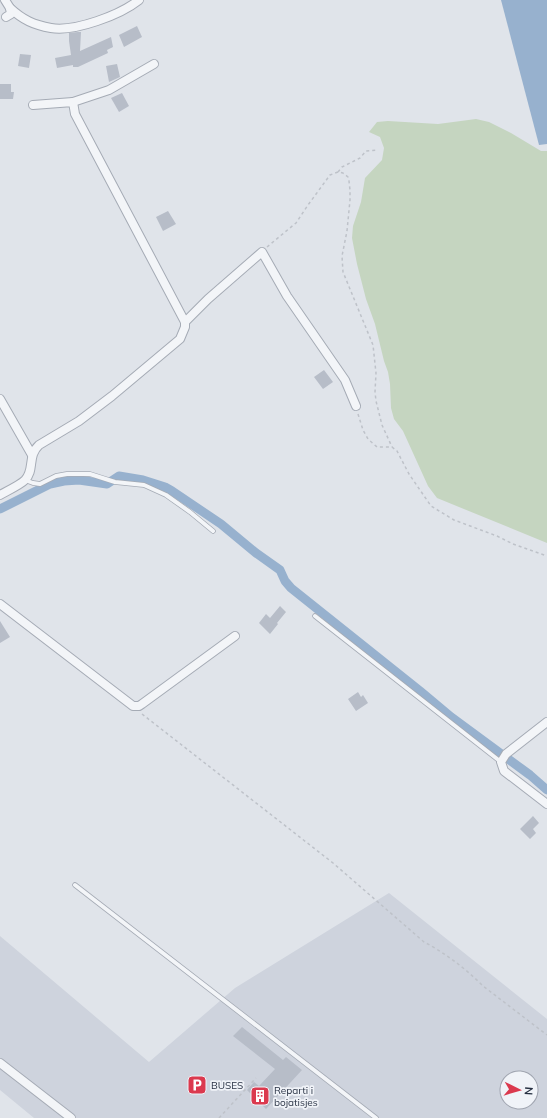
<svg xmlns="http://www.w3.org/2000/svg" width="547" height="1118" font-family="Mulish,sans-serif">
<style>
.built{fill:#ced3dd;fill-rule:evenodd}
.green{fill:#c5d5c0}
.water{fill:#97b1ce}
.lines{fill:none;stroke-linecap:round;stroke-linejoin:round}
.canal{stroke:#97b1ce;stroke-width:9}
.building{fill:#b7bdc8}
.service-casing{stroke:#a5abb5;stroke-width:5.5}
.minor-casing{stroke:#a5abb5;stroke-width:10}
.path{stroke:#bec2c9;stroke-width:1.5;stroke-dasharray:3 3;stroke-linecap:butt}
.service{stroke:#f3f5f8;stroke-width:4}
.minor{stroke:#f3f5f8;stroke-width:8}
.labels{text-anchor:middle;stroke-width:3.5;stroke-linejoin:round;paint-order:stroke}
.poi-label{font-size:10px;fill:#273143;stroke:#f0f3f8;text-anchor:start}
</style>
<rect width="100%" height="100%" fill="#e0e4ea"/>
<path class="built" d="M389 893 547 1019V1118H34L0 1090V936L149 1062 235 988ZM507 1078H531V1102H507Z"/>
<polygon class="green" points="476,119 489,122 511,133 541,151 547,151 547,543 437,498 428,486 403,431 394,419 391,408 390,384 388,372 384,361 375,324 366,299 357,264 352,238 353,226 361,202 365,178 382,160 384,148 380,137 369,132 377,122 388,121 438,124"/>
<polygon class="water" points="501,0 547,0 547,144 539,145"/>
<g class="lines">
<polyline class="canal" points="0,509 50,484 64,481 79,480 107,484 119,476 143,480 165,487 172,491 221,524 256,553 280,570 285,581 291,588 420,691 451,717 530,775 547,790"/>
</g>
<g class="building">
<polygon points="137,26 142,37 124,47 119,35"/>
<polygon points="78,32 81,32 80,51 111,37 113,47 107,50 108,53 78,67 73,67 73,65 57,68 55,58 71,55 69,41 69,33"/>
<polygon points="20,54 31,55 29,68 18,66"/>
<polygon points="117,64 120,77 109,82 106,66"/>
<polygon points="0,84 11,84 11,92 14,92 13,99 0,99"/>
<polygon points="122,93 129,106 119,112 111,98"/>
<polygon points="168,211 176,224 163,231 156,217"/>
<polygon points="324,370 333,382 323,389 314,377"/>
<polygon points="280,606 286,612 277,623 278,624 270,634 259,623 266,614 270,618"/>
<polygon points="0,621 10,637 0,643"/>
<polygon points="358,692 361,697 363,695 368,703 356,711 348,699"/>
<polygon points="533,816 539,823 533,829 536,833 530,839 520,829"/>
<polygon points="242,1027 283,1060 286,1057 302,1070 266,1109 247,1090 254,1082 259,1086 275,1069 233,1036"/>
</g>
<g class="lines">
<defs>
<g id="service">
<polyline points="25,480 33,483 40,484 56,476 67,474 90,474 115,482 144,485 166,495 190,512 213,531"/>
<polyline points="315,616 501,762"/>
<polyline points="75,885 376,1118"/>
</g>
<g id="minor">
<polyline points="5,0 10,8 11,14 6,17"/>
<path d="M10 8C23 20 34 25 51 28 75 32 120 15 139 0"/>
<polyline points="73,102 109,90 154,64"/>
<polyline points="185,322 208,299 262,252 287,296 345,380 356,406"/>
<polyline points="0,399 32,455"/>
<path d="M0 495C7 491 20 485 25 480 35 470 27 456 39 445L79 421 112 396 180 339 185 327V322L75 114 73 102 33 105"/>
<polyline points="0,604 133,706 139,706 142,704 235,636"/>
<polyline points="547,722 506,754 501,762 504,771 547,804"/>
<polyline points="0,1063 71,1118"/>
</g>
</defs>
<use href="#service" class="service-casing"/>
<use href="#minor" class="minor-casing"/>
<g class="path">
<polyline points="338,172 342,167 360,158 366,151 377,150"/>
<polyline points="267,247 279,237 296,223 308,205 330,175 338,172 343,173 348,177 349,181 350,190 350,200 347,231 342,256 343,272 373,345 376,373 375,392 376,401 382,425 392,447"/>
<polyline points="358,414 363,430 368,439 377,447 392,447 397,451 409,474 431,506 454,520 497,536 513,544 547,556"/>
<path d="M142 714 333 863 424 942C445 953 465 968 483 986L547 1035"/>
<polyline points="219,1118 256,1078"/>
</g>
<use href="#service" class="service"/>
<use href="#minor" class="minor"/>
</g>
<defs>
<symbol id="parking-square" viewBox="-11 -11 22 22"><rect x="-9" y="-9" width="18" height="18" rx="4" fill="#db394e" stroke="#f0f3f8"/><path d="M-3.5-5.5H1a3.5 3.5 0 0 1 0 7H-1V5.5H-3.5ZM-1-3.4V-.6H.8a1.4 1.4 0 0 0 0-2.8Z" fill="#fff"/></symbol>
<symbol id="building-square" viewBox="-11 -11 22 22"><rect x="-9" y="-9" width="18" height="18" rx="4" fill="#db394e" stroke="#f0f3f8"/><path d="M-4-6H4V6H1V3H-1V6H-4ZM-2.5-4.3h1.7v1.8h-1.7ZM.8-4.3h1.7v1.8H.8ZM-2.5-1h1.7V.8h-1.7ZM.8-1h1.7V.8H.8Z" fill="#fff"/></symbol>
</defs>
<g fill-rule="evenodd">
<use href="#parking-square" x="186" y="1074" width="22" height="22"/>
<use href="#building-square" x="249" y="1085" width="22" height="22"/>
</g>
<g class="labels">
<g class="poi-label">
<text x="211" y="1089">BUSES</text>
<text x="274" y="1094">Reparti i<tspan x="274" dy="12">bojatisjes</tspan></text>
</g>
</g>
<g transform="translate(519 1090) rotate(95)"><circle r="19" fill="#f0f3f8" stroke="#a0a5b0"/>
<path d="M0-3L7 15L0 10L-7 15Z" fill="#db394e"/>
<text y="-6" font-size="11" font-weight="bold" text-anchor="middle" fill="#273143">N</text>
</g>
</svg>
